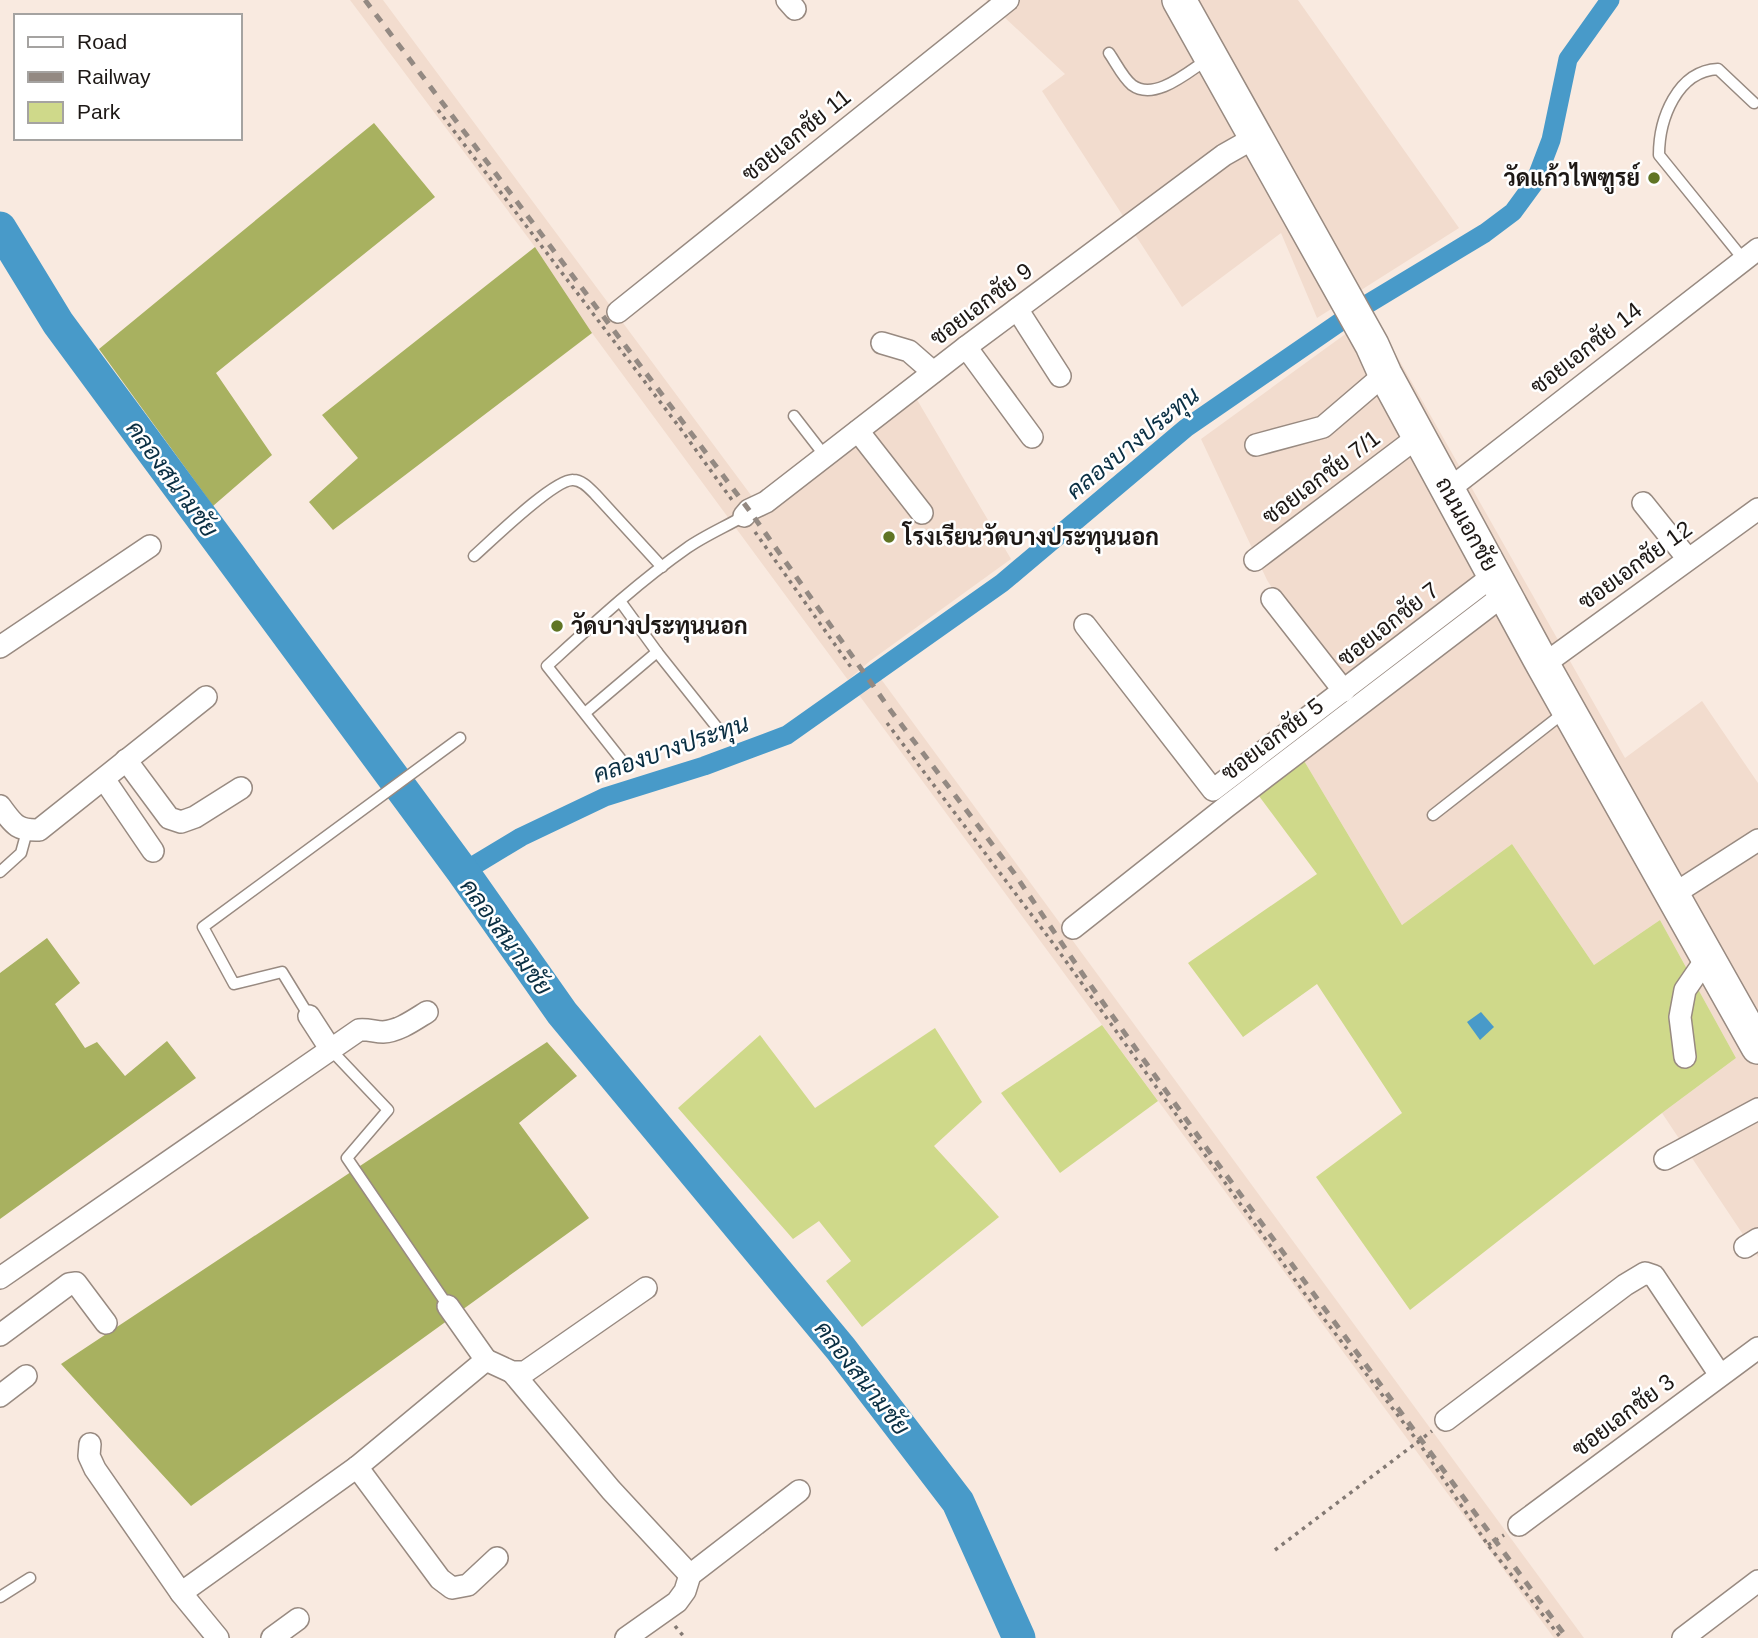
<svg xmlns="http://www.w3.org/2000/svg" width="1758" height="1638" font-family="Arial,Sarabun,sans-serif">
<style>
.built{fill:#f2dcce}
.green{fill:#cfd98a}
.forest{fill:#a8b160}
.water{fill:#489ac9}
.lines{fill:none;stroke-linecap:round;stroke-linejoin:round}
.canal{stroke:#489ac9;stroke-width:19}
.river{stroke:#489ac9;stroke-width:33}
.lane-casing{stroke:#988a81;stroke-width:13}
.street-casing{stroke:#988a81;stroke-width:24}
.primary-casing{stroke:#988a81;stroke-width:36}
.path{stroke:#837973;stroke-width:3.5;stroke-dasharray:3.5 5;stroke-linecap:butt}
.lane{stroke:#fff;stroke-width:10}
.street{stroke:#fff;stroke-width:21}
.primary{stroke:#fff;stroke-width:33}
.rail{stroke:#938982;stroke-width:5;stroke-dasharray:9 9;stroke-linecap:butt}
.poi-dot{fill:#607525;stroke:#fff;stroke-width:2.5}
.labels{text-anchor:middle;stroke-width:5;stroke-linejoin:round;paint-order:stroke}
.street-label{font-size:23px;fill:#1d1815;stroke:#fff}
.poi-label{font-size:23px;font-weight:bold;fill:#1d1815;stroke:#fff;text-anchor:start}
.water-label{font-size:24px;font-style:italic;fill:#0a2f43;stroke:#fff}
</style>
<rect width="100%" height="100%" fill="#f9eae0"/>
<g class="built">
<polygon points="350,0 383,0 765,514 916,398 1011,559 870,661 848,680 592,333 535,247"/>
<polygon points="986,0 1298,0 1459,228 1317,318 1281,233 1182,307 1042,91 1065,74"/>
<polygon points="1373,314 1625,758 1702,701 1758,783 1758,1257 1662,1113 1736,1058 1660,920 1594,965 1512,844 1402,925 1303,759 1356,717 1267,580 1201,439"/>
<polygon points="881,679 1584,1638 1554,1638 859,695"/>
</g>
<g class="green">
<polygon points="1303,759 1402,925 1512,844 1594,965 1660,920 1736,1058 1662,1113 1410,1310 1316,1177 1402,1113 1317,984 1243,1037 1188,963 1317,874 1256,792"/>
<polygon points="1102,1025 1158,1101 1060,1173 1001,1093"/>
<polygon points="935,1028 982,1102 934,1146 999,1217 862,1327 826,1281 851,1261 819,1221 793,1239 678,1108 760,1035 815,1108"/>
</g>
<g class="forest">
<polygon points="374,123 435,197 216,373 272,455 213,506 99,349"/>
<polygon points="535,247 592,333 333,530 309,502 358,458 322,415"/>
<polygon points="47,938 80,983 55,1004 85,1048 97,1042 125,1076 167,1041 196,1078 0,1219 0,973"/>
<polygon points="547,1042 577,1076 519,1123 589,1218 191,1506 61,1364"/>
</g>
<polygon class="water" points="1481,1012 1494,1027 1480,1040 1467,1022"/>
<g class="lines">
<polyline class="canal" points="463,872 521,837 605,797 704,766 787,735 1002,583 1186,428 1356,311 1485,233 1513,212 1535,182 1551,140 1568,59 1610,0"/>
<polyline class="river" points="0,228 58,323 463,872 562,1013 841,1349 958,1502 1019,1638"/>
<defs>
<g id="lane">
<path d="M1109 53C1116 63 1123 78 1132 85 1155 102 1189 71 1208 59"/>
<path d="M1744 260 1659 155C1659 119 1677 71 1718 69L1754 103"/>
<polyline points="794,416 825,456"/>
<path d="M474 556C491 541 554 479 573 480 582 480 589 488 595 494L662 567"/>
<polyline points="657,652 723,735"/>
<polyline points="585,713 657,652 620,601"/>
<path d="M627 767 547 666C592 625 637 583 687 548 704 536 725 527 744 516"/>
<polyline points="1433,815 1566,711"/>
<polyline points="0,872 21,853 27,831"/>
<polyline points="309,1016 282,972 234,984 203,927 460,738"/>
<polyline points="331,1050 388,1110 347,1158 448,1306"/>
<polyline points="0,1597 30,1578"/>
</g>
<g id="street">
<polyline points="787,0 795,9"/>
<polyline points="1017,309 1060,376"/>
<polyline points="618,312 1008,0"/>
<polyline points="882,343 909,351 933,372"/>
<polyline points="966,347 1032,437"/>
<polyline points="858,431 922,513"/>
<polyline points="1256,445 1323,427 1385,374"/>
<polyline points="1448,490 1758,249"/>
<polyline points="1643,503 1688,559"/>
<polyline points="744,516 749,510 766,502 966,347 1224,155 1254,138"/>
<polyline points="1255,560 1419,436"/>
<polyline points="1272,599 1344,691"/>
<polyline points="1085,625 1213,790 1494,575"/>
<polyline points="0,647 150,546"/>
<polyline points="1543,665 1758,509"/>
<polyline points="126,760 169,818 181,822 195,817 241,788"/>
<polyline points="104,779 153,851"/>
<path d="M0 806C13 823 16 831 39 830L206 697"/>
<polyline points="1674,894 1758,840"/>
<polyline points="1073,928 1226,807 1505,594"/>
<polyline points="309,1016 331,1050"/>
<polyline points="1685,1057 1680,1017 1685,990 1709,955"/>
<polyline points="1665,1159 1758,1109"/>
<polyline points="1745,1247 1758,1239"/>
<path d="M0 1278 359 1030C368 1029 375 1032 383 1032 399 1031 414 1020 427 1012"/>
<polyline points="448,1306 486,1360"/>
<polyline points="0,1335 69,1284 76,1283 106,1323"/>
<polyline points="512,1372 611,1490 690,1575"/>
<polyline points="0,1396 26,1376"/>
<polyline points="1446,1420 1625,1285 1645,1273 1654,1276 1720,1375"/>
<polyline points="90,1444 89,1456 95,1469 181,1593 218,1638"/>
<polyline points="357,1467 440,1579 452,1588 468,1585 497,1558"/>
<polyline points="1519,1525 1758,1348"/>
<polyline points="181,1593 357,1467 486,1360 512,1372 525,1372 646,1288"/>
<polyline points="272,1638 298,1619"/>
<polyline points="626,1638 677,1602 685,1591 690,1575 799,1491"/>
<polyline points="1683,1638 1758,1581"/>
</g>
<polyline id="primary" points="1179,0 1372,345 1385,374 1543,665 1758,1047"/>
</defs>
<use href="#lane" class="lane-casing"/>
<use href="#street" class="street-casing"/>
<use href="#primary" class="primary-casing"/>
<g class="path">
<polyline points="438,110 680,428 732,500"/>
<polyline points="755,532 853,670"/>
<polyline points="887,723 1055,946 1305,1294 1419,1443 1488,1545 1561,1638"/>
<polyline points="1488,1545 1504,1535"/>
<polyline points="1275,1550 1432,1431"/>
<polyline points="675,1626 685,1638"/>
</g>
<use href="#lane" class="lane"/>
<use href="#street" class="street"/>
<use href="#primary" class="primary"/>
<polyline class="rail" points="365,0 749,510 891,711 1014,873 1084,976 1218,1164 1567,1638"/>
</g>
<g class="poi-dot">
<circle cx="1654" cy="178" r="7"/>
<circle cx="889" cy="537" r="7"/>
<circle cx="557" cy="626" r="7"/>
</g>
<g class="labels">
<g class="street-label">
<text transform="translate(796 135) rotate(-39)" y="8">ซอยเอกชัย 11</text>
<text transform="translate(981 304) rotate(-37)" y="8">ซอยเอกชัย 9</text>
<text transform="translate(1586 348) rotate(-38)" y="8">ซอยเอกชัย 14</text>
<text transform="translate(1321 477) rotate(-37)" y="8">ซอยเอกชัย 7/1</text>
<text transform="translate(1467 524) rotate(61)" y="8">ถนนเอกชัย</text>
<text transform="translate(1635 565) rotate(-36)" y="8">ซอยเอกชัย 12</text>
<text transform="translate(1388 624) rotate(-38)" y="8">ซอยเอกชัย 7</text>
<text transform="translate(1272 739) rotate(-37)" y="8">ซอยเอกชัย 5</text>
<text transform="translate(1623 1415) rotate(-37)" y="8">ซอยเอกชัย 3</text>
</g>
<g class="poi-label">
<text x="1640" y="186" text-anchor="end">วัดแก้วไพฑูรย์</text>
<text x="903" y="545">โรงเรียนวัดบางประทุนนอก</text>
<text x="571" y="634">วัดบางประทุนนอก</text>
</g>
<g class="water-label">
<text transform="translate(1133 443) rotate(-39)" y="8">คลองบางประทุน</text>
<text transform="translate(172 479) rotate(54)" y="8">คลองสนามชัย</text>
<text transform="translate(671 749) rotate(-19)" y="8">คลองบางประทุน</text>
<text transform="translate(506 937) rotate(54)" y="8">คลองสนามชัย</text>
<text transform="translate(862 1378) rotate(52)" y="8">คลองสนามชัย</text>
</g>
</g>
<rect x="14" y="14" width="228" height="126" fill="#ffffff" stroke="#a5a3a1" stroke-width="2"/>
<rect x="28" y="37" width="35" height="10" fill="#ffffff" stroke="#a5a3a1" stroke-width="2"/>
<text x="77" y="49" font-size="21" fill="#1d1815">Road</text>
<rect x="28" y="72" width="35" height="10" fill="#938982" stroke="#a5a3a1" stroke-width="2"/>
<text x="77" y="84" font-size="21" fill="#1d1815">Railway</text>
<rect x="28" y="102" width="35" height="21" fill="#cfd98a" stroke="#a5a3a1" stroke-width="2"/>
<text x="77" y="119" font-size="21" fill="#1d1815">Park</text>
</svg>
